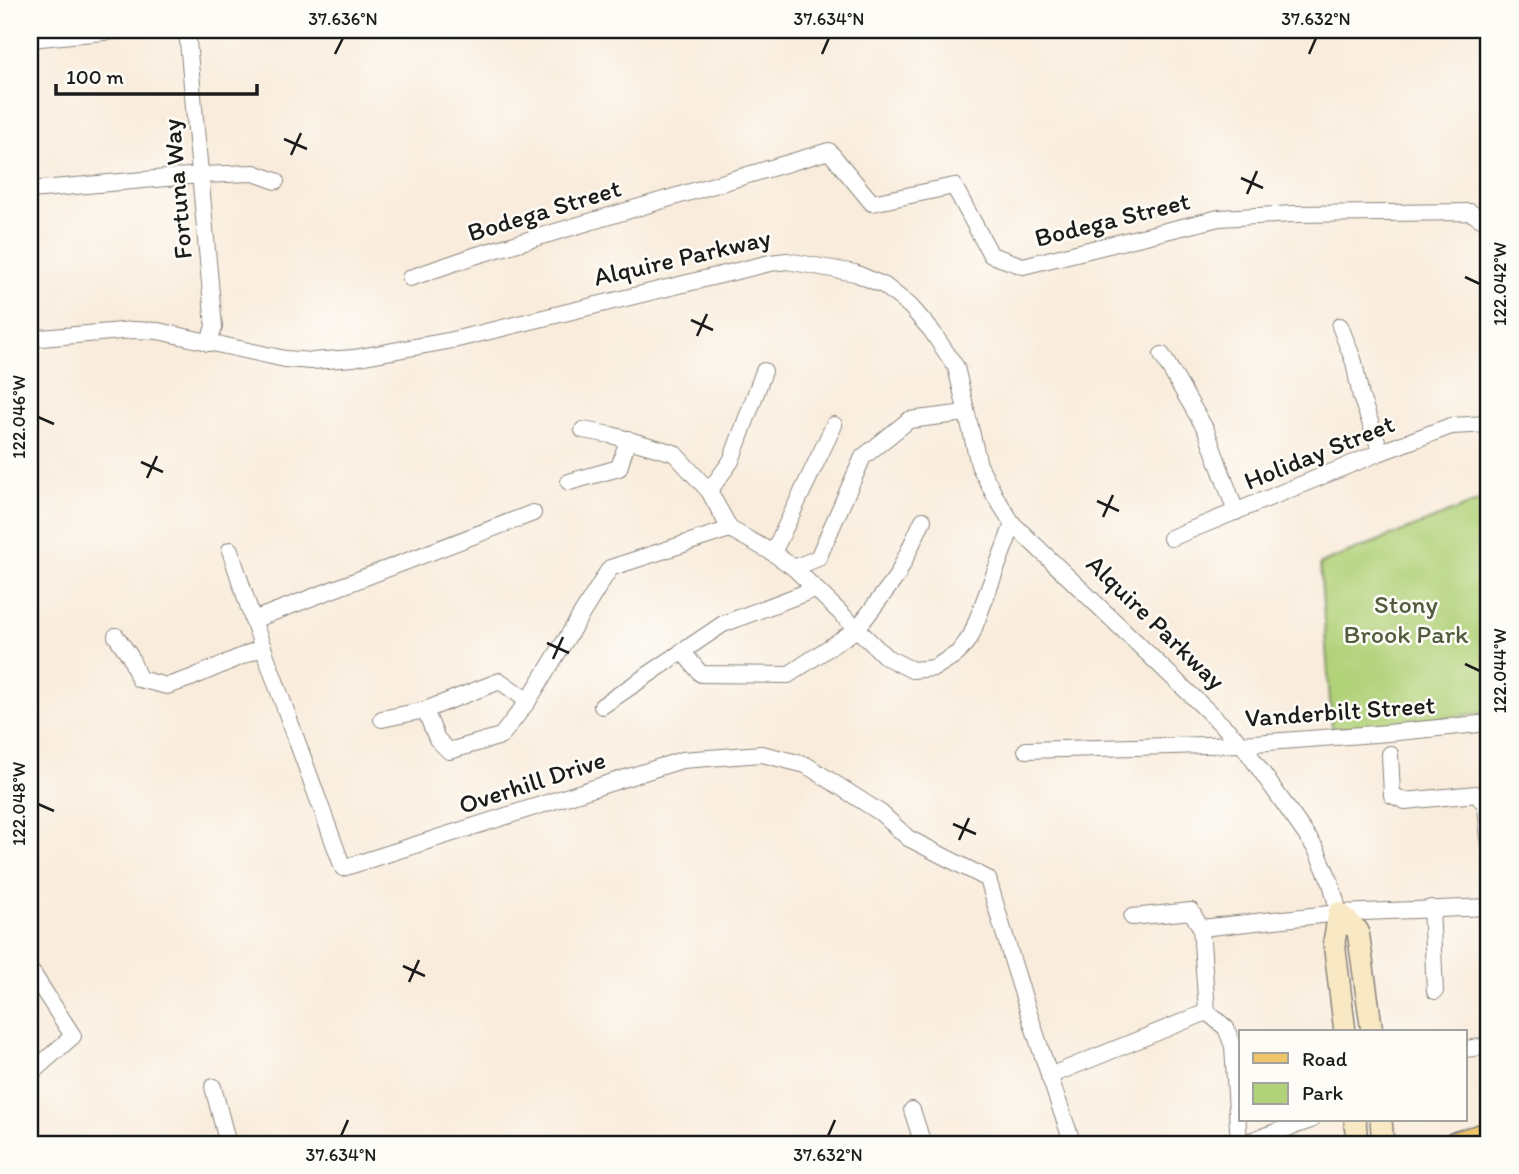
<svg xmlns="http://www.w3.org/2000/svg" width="1519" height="1174" font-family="Itim,sans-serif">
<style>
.green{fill:#b2d27a;stroke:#67774b;stroke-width:2}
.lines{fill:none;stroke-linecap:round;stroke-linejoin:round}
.street-casing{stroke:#8a847c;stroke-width:18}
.secondary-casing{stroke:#8a847c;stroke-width:24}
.primary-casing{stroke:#8a847c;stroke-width:27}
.street{stroke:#fff;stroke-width:16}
.secondary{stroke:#f8e8c3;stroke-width:21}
.primary{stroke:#eec569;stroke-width:24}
.ticks{fill:none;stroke:#1c1c1c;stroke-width:2.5}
.labels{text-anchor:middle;stroke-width:5;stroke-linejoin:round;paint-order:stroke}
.street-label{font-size:26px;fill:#1c1c1c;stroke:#fdfcf7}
.park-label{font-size:26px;fill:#505c3d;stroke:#fdfcf7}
.neatline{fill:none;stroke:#1c1c1c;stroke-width:2.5}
.ticks-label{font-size:18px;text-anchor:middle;fill:#1c1c1c}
</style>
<rect width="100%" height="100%" fill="#fdfcf7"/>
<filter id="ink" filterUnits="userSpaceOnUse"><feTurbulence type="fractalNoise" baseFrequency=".0143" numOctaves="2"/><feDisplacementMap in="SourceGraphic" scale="14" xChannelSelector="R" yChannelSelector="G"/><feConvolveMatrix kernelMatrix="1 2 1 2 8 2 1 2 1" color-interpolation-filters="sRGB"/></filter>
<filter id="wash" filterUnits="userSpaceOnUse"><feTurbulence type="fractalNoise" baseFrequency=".00686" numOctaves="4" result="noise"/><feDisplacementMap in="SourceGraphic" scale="28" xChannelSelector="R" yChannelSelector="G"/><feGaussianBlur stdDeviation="1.57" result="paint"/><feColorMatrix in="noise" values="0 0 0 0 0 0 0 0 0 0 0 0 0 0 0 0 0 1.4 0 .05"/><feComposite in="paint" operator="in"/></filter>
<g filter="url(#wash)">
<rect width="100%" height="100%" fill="#f9ecdc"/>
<polygon class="green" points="1489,497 1489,713 1332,729 1320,564"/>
</g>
<g filter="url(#ink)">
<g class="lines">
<defs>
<g id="street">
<polyline points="187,30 214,327 208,343"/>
<polyline points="30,39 124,30"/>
<polyline points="30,190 200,175 254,173 276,181"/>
<polyline points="410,278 474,256 829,151 872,203 954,186 991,255 1023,266 1219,218 1293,214 1470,212 1489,224"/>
<polyline points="1340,326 1354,362 1361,397 1381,452"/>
<polyline points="30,339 133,330 158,331 285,359 312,361 354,358 453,340 770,263 787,261 855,273 885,286 910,306 931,330 956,367 979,465 995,496 1013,524 1242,744 1316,849 1331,883 1339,913"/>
<polyline points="1162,355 1206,430 1236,512"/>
<polyline points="583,430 611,435 674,453 709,491 730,529 773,553 794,568 886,657 912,670 934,668 958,653 971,636 1013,524"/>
<polyline points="569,482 619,468 628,439"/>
<polyline points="709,491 731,461 764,371"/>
<polyline points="1171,538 1381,452 1451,426 1489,424"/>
<path d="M230 550 253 620 343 868 682 760 762 754 806 765 881 813 908 838 988 879C1014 968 1042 1057 1073 1144"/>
<polyline points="773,553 834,425"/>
<polyline points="794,568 818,558 863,457 909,420 966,413"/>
<polyline points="253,620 533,513"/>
<polyline points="116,636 130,656 139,679 167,686 191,678 263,647"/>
<polyline points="682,651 701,674 788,675 857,629 897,576 923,520"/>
<polyline points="602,706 723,624 815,589"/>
<polyline points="425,710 437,739 449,751 501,736 528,701"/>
<polyline points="382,719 425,710 500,681 528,701 610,568 730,529"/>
<polyline points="1026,750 1242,744 1388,733 1489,723"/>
<polyline points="1390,754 1392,795 1405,801 1476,794 1486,805 1489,841"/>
<polyline points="1431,908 1435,991"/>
<polyline points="1132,917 1191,911 1201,928 1339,913 1489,907"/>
<polyline points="1201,928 1207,1012"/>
<polyline points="1207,1012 1226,1028 1233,1046 1239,1144"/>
<polyline points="1465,1049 1489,1046"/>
<polyline points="30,1074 73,1036 33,974"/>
<polyline points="1049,1076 1207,1012"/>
<polyline points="213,1087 228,1144"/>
<polyline points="912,1110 923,1144"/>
<polyline points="1241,1144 1311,1120"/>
</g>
<g id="secondary">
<polyline points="1339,913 1358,931 1372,1032"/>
<polyline points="1339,913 1334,942 1345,1032"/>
<polyline points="1355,1120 1357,1144"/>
<polyline points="1381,1120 1383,1144"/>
</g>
<polyline id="primary" points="1456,1144 1489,1134"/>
</defs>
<use href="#street" class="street-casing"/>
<use href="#secondary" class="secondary-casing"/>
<use href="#primary" class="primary-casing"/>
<use href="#street" class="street"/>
<use href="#secondary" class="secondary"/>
<use href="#primary" class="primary"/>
</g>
</g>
<path class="ticks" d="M335 54 343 38M822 54 829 38M1309 54 1316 38M284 139 307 149M291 155 301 133M1241 178 1263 188M1247 194 1257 171M1465 277 1480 284M691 320 713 330M697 336 707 314M38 417 54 424M141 462 163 472M147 478 157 456M1097 501 1119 511M1103 517 1113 495M547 643 569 653M553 659 563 637M1465 664 1480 671M38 804 54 811M953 824 976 834M959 840 969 818M403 966 425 976M409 982 419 960M341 1136 348 1120M828 1136 835 1120"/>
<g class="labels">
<g class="street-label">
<text transform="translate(177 189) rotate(-95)" y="9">Fortuna Way</text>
<text transform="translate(544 210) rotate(-17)" y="9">Bodega Street</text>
<text transform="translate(1112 219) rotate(-14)" y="9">Bodega Street</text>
<text transform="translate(682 257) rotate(-13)" y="9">Alquire Parkway</text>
<text transform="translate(1319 452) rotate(-22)" y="9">Holiday Street</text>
<text transform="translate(1156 622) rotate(44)" y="9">Alquire Parkway</text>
<text transform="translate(1340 711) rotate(-4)" y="9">Vanderbilt Street</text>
<text transform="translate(532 782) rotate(-18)" y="9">Overhill Drive</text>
</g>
<g class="park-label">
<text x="1406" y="613">Stony<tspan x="1406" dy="30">Brook Park</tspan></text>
</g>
</g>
<rect width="1519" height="1174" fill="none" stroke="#fdfcf7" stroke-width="77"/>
<rect x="1239" y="1030" width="228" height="91" fill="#fdfcf7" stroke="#a3a29f" stroke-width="2"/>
<rect x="1253" y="1053" width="35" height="10" fill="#eec569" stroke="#a3a29f" stroke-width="2"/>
<text x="1302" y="1066" font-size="21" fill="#1c1c1c">Road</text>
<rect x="1253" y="1083" width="35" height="21" fill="#b2d27a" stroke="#a3a29f" stroke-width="2"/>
<text x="1302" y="1100" font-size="21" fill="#1c1c1c">Park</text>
<path d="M56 84v10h201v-10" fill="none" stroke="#1c1c1c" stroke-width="3.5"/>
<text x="66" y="84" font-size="21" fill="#1c1c1c" stroke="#fdfcf7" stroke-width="5" paint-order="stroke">100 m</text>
<rect x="38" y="38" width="1442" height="1098" class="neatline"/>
<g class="ticks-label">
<text x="343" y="25">37.636°N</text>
<text x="829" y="25">37.634°N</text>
<text x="1316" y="25">37.632°N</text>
<text transform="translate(1500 284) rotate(-90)" y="6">122.042°W</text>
<text transform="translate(19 417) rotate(-90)" y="6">122.046°W</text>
<text transform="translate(1500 671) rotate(-90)" y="6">122.044°W</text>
<text transform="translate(19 804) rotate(-90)" y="6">122.048°W</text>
<text x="341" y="1161">37.634°N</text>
<text x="828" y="1161">37.632°N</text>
</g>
</svg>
